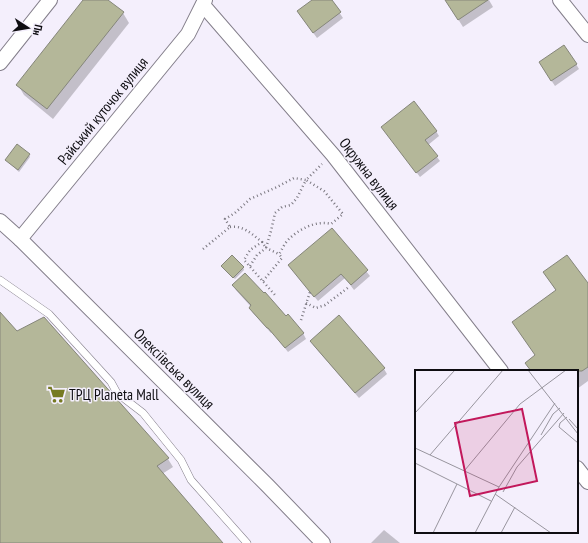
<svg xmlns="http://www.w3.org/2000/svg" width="588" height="543" font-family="'PT Sans Narrow',sans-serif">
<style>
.shadow{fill:#0003}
.building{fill:#b4b799;stroke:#85867a}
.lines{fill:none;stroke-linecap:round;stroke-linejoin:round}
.lane-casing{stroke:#837e8a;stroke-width:8}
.street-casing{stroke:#837e8a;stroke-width:16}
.path{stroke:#7b7880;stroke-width:2.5;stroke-dasharray:1 3;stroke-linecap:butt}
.lane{stroke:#fff;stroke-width:7}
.street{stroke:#fff;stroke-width:14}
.labels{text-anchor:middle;stroke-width:3;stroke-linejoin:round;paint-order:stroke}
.street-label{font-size:15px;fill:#0e0d11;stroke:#f4effc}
.poi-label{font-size:15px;fill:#0e0d11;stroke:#f4effc;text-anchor:start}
.inset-road{fill:none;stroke:#98959e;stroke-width:1}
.view{fill:#c2185b;fill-opacity:0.15;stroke:#c2185b;stroke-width:2}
.inset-edge{fill:none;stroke:#0e0d11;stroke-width:2}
</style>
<rect width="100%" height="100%" fill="#f4effc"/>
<g class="shadow">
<polygon points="85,0 107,0 123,13 129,23 53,119 24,95 18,85"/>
<polygon points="314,0 331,0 343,18 317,38 298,12"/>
<polygon points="446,0 489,0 493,7 463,27"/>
<polygon points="576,64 579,69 555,86 543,68"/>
<polygon points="382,127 436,131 439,136 428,145 440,161 420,177"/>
<polygon points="29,155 30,157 19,172 6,160"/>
<polygon points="332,229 370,276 354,290 345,278 318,301 289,266"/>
<polygon points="222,267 243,267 244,270 235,279"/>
<polygon points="544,272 588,285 588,381 577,389 577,371 531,371 526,363 536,356 513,323 556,291"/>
<polygon points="233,285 303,333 306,339 288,352 272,332 271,333 253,313 250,308 251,307 236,290"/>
<polygon points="0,314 17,332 44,318 168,459 173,467 162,474 222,543 0,543"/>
<polygon points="311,341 384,369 387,374 359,398 314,346"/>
<polygon points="384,530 400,543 371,543"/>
</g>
<g class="building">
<polygon points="83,0 108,0 124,12 47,109 16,85"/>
<polygon points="312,0 332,0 341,12 313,33 297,11"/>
<polygon points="445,0 488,0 458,20"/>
<polygon points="564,45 577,64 551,81 539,62"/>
<polygon points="414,101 437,131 425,140 438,156 416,173 381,127"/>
<polygon points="17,144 30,154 18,170 5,160"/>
<polygon points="332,228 368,270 351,285 341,274 314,297 288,265"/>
<polygon points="232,255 244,267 233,278 221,266"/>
<polygon points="567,255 588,283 588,367 582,371 531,371 525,363 535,355 512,322 556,290 543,272"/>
<polygon points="245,273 264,293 265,292 286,316 288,314 304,333 285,348 268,328 267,328 249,308 251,305 232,285"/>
<polygon points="0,312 17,331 44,317 169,458 157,466 223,543 0,543"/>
<polygon points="339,315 385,368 355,393 310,341"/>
</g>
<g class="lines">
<defs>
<polyline id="lane" points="0,280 49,314 111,382 117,393 143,413 181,460 191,480 247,543"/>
<g id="street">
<polyline points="560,0 588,35"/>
<polyline points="203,5 333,155 501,371"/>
<polyline points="0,63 50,0"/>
<polyline points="0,221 20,239 268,486 323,543"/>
<polyline points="20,239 188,34 205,0"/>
<polyline points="577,468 588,482"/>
</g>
</defs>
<use href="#lane" class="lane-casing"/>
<use href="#street" class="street-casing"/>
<g class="path">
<path d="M230 227C243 225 252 234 262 242L250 250 244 260 275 295"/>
<polyline points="203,249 230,227 225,219 235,213 250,199 277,187 294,178 306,180 297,198 291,205 282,207 275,213 271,231 266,248 262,242"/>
<polyline points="250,266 257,255 266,248 279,254"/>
<path d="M263 281 282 258 279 254C282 250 284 244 288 240 299 229 316 220 331 224L343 214 324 191 306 180 322 164"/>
<polyline points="306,303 316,308 325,305 349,287"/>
<polyline points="301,320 310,292"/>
</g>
<use href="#lane" class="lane"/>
<use href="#street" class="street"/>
</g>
<defs>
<symbol id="supermarket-bare" viewBox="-9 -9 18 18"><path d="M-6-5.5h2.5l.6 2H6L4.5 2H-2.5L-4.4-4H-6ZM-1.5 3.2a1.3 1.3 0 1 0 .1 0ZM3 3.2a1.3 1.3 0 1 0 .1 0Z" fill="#767a22" stroke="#f4effc" stroke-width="2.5" paint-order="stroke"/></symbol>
</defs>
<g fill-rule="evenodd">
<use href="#supermarket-bare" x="44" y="382" width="25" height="25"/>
</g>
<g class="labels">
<g class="street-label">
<text transform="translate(103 111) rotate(-51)" y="5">Райський куточок вулиця</text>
<text transform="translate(369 174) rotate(52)" y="5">Окружна вулиця</text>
<text transform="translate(174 369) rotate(45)" y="5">Олексіївська вулиця</text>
</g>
<g class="poi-label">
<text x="69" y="400">ТРЦ Planeta Mall</text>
</g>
</g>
<g transform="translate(415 370)">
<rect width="163" height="163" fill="#f4effc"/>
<path class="inset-road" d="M113 0 163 64M0 43 40 0M152 47 145 53 144 57 163 73M154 49 163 59M126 65 138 44 145 38M0 78 84 117M15 85 88 0M0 93 76 131M50 100 105 34 151 0M88 122 102 97 149 43M80 124 136 163M18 163 42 114M60 163 84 117 140 33M86 163 100 137"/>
<path class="view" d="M107 39 122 111 55 126 40 53Z"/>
<rect width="163" height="163" class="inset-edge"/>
</g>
<g transform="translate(28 28) rotate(102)" stroke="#f4effc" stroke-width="3" paint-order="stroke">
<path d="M0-3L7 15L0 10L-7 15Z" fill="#0e0d11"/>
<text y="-6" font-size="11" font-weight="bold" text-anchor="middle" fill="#0e0d11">Пн</text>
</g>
</svg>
